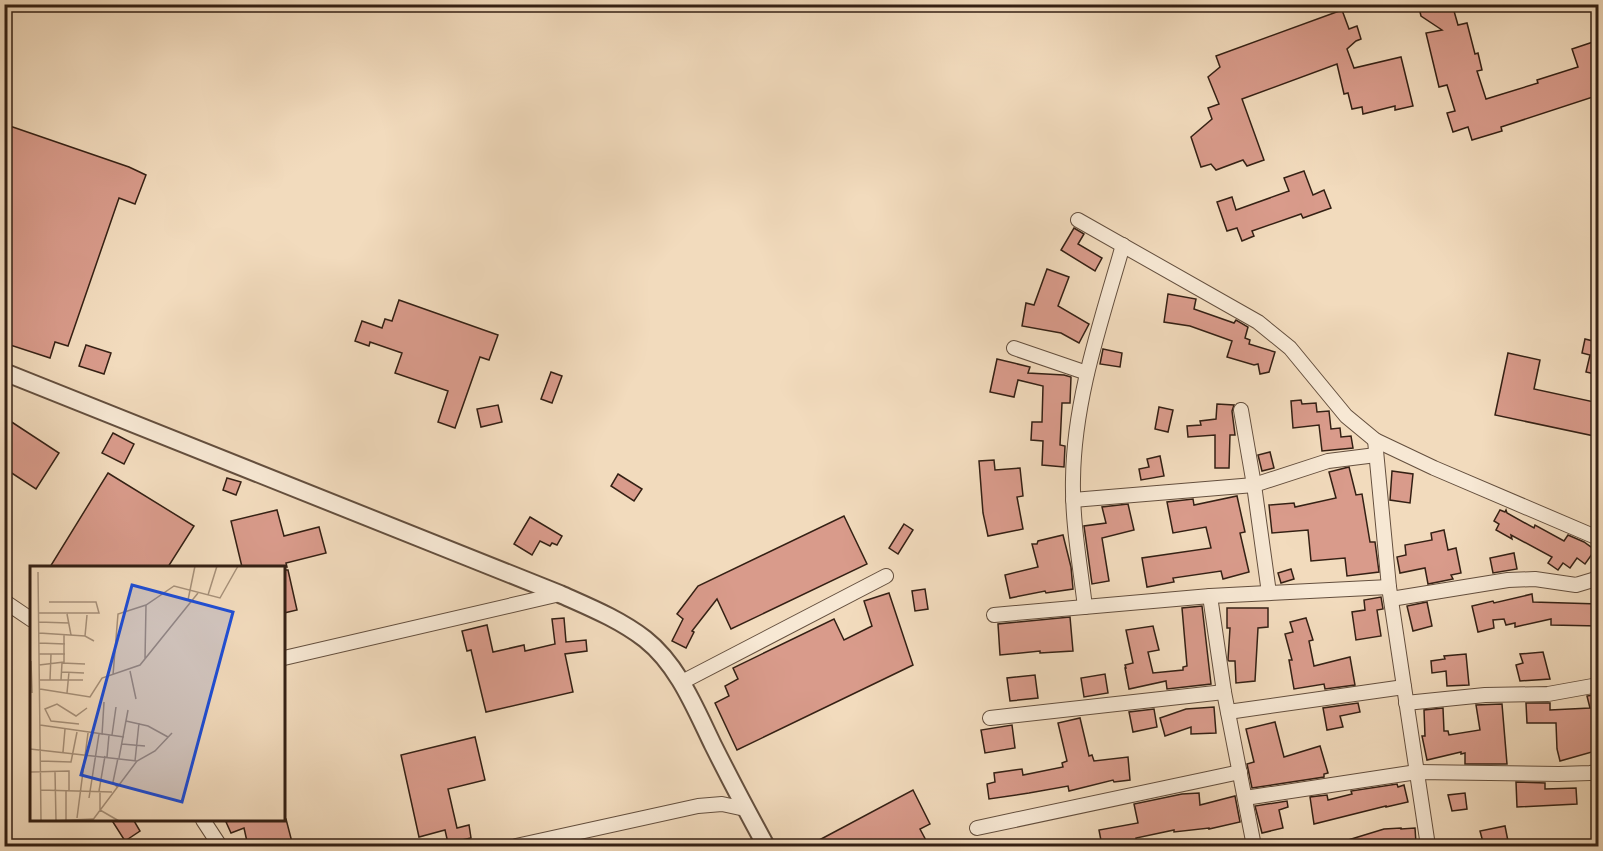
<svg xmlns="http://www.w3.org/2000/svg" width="1603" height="851" font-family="Alegreya,serif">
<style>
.building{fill:#d99b8b;stroke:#342014;stroke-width:1.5}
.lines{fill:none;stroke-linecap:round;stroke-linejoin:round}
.minor-casing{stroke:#644f3e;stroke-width:16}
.tertiary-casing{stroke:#644f3e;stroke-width:20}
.minor{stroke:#f7e8d4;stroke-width:14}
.tertiary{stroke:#f7e8d4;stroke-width:16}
.inset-road{fill:none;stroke:#a69079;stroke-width:1.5}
.view{fill:#1d4ed8;fill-opacity:0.15;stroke:#1d4ed8;stroke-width:3}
.inset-edge{fill:none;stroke:#342014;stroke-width:3}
</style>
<rect width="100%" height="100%" fill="#f2dbbd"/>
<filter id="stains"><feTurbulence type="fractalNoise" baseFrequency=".00333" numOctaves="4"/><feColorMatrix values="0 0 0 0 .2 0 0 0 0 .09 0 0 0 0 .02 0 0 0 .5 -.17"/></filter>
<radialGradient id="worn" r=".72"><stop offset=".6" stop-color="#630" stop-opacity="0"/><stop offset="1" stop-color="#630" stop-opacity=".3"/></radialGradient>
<g class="building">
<polygon points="1418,4 1452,4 1458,25 1467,23 1475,54 1478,53 1482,70 1477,71 1486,99 1538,83 1537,80 1578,67 1572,49 1596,41 1599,50 1599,95 1501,127 1502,131 1472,140 1468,127 1453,132 1447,113 1455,111 1447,85 1439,87 1426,33 1442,30 1421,16"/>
<polygon points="1342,10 1349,29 1357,26 1361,39 1356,41 1347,49 1354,68 1401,57 1413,106 1395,110 1395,106 1363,114 1362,107 1352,109 1348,93 1344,94 1337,64 1242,99 1264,160 1247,166 1243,160 1216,170 1211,164 1201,167 1191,137 1212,119 1208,108 1219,104 1208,77 1220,67 1216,56"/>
<polygon points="4,124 129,167 146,175 135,204 119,198 68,346 55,342 50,358 4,343"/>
<polygon points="1304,171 1313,195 1324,190 1331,208 1303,218 1301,214 1252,231 1254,236 1242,241 1237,228 1227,231 1217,202 1232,197 1236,210 1289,191 1284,178"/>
<polygon points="1074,228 1084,234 1078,244 1102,258 1095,271 1061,250"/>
<polygon points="1047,269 1069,277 1058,306 1089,324 1079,343 1061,333 1022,326 1026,303 1034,305"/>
<polygon points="1168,294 1196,299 1194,309 1234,323 1236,320 1248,327 1245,338 1250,340 1249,344 1275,352 1269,372 1260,374 1258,364 1254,365 1227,357 1232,341 1190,326 1164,322"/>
<polygon points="399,300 498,335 489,360 480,357 455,428 438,422 448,391 395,373 402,353 370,342 369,346 355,341 362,321 382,328 385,319 392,321"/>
<polygon points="1594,338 1599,339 1599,375 1586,372 1590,355 1582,353 1585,339 1593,341"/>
<polygon points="86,345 111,353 104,374 79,366"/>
<polygon points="1103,349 1122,353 1120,367 1100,364"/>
<polygon points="1508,353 1540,360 1534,389 1599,403 1599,437 1495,415"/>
<polygon points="997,359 1030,367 1028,373 1064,375 1071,377 1070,403 1062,403 1060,445 1065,446 1064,467 1042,465 1043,441 1031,440 1032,422 1042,422 1043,386 1018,380 1014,397 990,392"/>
<polygon points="551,372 562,376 552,403 541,399"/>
<polygon points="1301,400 1302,404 1316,403 1317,412 1329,411 1331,429 1340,428 1341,437 1351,436 1353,448 1322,451 1319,425 1293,428 1291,401"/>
<polygon points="1217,404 1234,405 1232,411 1235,435 1230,435 1229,468 1215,468 1215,435 1188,437 1187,426 1201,425 1200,421 1216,419"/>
<polygon points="498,405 502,422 481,427 477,409"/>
<polygon points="1159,407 1173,410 1168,432 1155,429"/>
<polygon points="4,417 59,453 36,489 4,468"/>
<polygon points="113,433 134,444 124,464 102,453"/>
<polygon points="1270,452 1274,468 1262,471 1258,455"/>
<polygon points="1160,456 1164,476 1141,480 1139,469 1149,467 1147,459"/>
<polygon points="994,460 995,470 1020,468 1023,496 1017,497 1023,529 988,536 983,513 979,461"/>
<polygon points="1349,467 1356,495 1362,494 1370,542 1375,542 1379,572 1347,576 1345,558 1311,561 1308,530 1272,533 1269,505 1294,503 1295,507 1336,498 1329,472"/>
<polygon points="1392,471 1413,474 1410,503 1390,500"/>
<polygon points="108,473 194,526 168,567 50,567"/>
<polygon points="618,474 642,489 634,501 611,486"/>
<polygon points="227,478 241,482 236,495 223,490"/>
<polygon points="1237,496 1245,532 1240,533 1249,572 1223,579 1221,571 1173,578 1174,582 1147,587 1142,558 1211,548 1206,527 1173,533 1167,502 1193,499 1194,505"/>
<polygon points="1128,504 1134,530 1102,538 1109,581 1092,584 1084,526 1106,523 1102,507"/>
<polygon points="277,510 284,536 319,527 326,553 286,563 287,567 242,567 231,521"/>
<polygon points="1500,510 1505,512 1506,510 1507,513 1534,528 1535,525 1564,541 1568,535 1584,542 1595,550 1585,564 1577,558 1570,568 1563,563 1558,570 1548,563 1552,557 1511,535 1512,539 1496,530 1499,524 1494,521"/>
<polygon points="844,516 867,564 731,629 717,599 692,631 694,632 686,648 672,641 683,619 677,614 698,586"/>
<polygon points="530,517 562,536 557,545 552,543 550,546 540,541 532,555 514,544"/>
<polygon points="904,524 913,530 898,554 889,548"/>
<polygon points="1444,530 1448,550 1456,548 1461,573 1451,575 1453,579 1428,584 1425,568 1400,573 1397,557 1406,555 1405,545 1432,540 1431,533"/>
<polygon points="1063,535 1071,567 1073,589 1046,593 1045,591 1010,598 1005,575 1038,567 1032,544 1037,544 1038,541"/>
<polygon points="1514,553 1517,569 1493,573 1490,558"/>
<polygon points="1291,569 1294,579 1281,583 1278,573"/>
<polygon points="284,570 288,570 297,610 284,613"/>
<polygon points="925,589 928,609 915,611 912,591"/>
<polygon points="889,593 913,665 737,750 715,703 729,696 725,686 738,679 733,668 834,619 844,640 872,626 864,601"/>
<polygon points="1532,594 1533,602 1599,604 1599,626 1551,625 1551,619 1515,627 1515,623 1506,625 1504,619 1493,620 1494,628 1478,632 1472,606 1493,601 1494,603"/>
<polygon points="1381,597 1383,609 1377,610 1381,636 1356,640 1352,612 1365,610 1364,600"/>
<polygon points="1427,602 1432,626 1413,631 1407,606"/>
<polygon points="1202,606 1211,684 1167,689 1166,681 1129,689 1125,668 1126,668 1125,665 1133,663 1126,630 1153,626 1159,650 1148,652 1153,673 1183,670 1183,667 1187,666 1182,608"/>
<polygon points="1227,608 1268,608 1268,627 1258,628 1255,681 1236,683 1235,661 1229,661 1228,660 1230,628 1227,628"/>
<polygon points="1070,617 1073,651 1040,653 1040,651 1000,655 998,624"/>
<polygon points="564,618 566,642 586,640 587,651 565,654 573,692 486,712 471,650 467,651 462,631 487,625 493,652 524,645 525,651 555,644 552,619"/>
<polygon points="1306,618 1313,640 1309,641 1314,666 1350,657 1355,685 1325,689 1324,684 1294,689 1289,660 1292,660 1285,634 1293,632 1290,622"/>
<polygon points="1543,652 1550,679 1520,681 1516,665 1523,663 1520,654"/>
<polygon points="1466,654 1469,685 1447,686 1446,671 1432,673 1431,661 1445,659 1444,656"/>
<polygon points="1105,674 1108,693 1084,697 1081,678"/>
<polygon points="1035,675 1038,698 1010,701 1007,678"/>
<polygon points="1599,694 1599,750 1560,761 1557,749 1556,723 1527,723 1526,703 1550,703 1550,710 1590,708 1587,696"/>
<polygon points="1358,703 1360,712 1340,716 1343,727 1327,730 1323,708"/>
<polygon points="1502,704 1507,764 1465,764 1465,753 1461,754 1461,752 1427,760 1422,736 1425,736 1424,710 1443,708 1444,731 1448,731 1449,735 1480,730 1476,705"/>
<polygon points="1214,707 1216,733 1191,734 1191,727 1165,736 1160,718 1186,709"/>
<polygon points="1154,709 1157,727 1133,732 1129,712"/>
<polygon points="1080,718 1089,756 1092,755 1094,761 1128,757 1130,780 1114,782 1113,780 1069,791 1068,786 1029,793 989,799 987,784 995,782 994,773 1022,769 1023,775 1063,767 1062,763 1067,761 1058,723"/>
<polygon points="1275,722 1284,757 1320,746 1328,773 1324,774 1324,777 1252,788 1247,764 1254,762 1246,729"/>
<polygon points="1012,725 1015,748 985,753 981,730"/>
<polygon points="475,737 485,780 448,789 457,828 469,825 471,838 448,843 445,830 419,837 401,755"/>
<polygon points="1516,782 1545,783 1545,789 1576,788 1577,804 1517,807"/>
<polygon points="1397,784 1398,787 1404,785 1408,802 1386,807 1386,806 1314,824 1310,797 1327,795 1328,800 1352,794 1351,791"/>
<polygon points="913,790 930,824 920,829 929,846 808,846"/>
<polygon points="1199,793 1200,805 1235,796 1240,822 1209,829 1209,828 1174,832 1174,830 1136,838 1137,846 1102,846 1099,830 1138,823 1134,804 1182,794"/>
<polygon points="1465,793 1467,809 1452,811 1448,795"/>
<polygon points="1287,801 1288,807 1279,810 1283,828 1262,833 1255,806"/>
<polygon points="111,819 133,819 140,831 125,841"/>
<polygon points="233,819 286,819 293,846 248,846 244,828 231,833 226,822"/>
<polygon points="1505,826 1509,846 1484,846 1480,831"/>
<polygon points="1401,828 1401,829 1415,828 1416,843 1405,843 1405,846 1336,846 1335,844 1384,829"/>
</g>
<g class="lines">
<defs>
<g id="minor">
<polyline points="1078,220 1258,322 1290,348 1346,416 1375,440 1434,468 1598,538"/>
<polyline points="1014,348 1087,373"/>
<polyline points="1241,410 1254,485 1269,593"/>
<polyline points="1375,440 1389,587 1428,846"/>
<polyline points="1073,500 1254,485 1328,461 1376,455"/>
<polyline points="1210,596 1224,692 1254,846"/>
<polyline points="1391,599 1508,580 1535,579 1576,585 1596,579 1598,575"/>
<polyline points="4,601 32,620"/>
<path d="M1085 607C1080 564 1072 522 1073 479 1074 399 1101 322 1123 245"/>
<polyline points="994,615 1210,596 1389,587"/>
<polyline points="284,658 560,594"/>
<polyline points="682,682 886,576"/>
<polyline points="1406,703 1485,695 1548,694 1598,685"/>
<polyline points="1228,712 1404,687"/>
<polyline points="990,718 1224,692"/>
<polyline points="1245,798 1417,772 1559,774 1590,773 1598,772"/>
<polyline points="203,820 220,846"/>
<polyline points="977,828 1240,772"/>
<polyline points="516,846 698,806 722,804 745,809"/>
</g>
<path id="tertiary" d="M4 372 560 594C589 607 619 619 645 639 678 665 695 708 713 745 730 779 748 813 766 846"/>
</defs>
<use href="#minor" class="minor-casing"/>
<use href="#tertiary" class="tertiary-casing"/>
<use href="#minor" class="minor"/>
<use href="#tertiary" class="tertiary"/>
</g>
<g transform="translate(30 566)">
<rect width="255" height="255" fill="#f2dbbd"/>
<path class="inset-road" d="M8 6 11 255M178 29 187 0M158 34 165 0M8 47H69L66 36H19M37 48 41 69M8 56 39 57M0 61V40M9 67 55 70 64 75M55 70 57 49M9 77 35 78M9 88H35M115 93 116 39M1 95 2 127M9 99 34 96V68M100 105 106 133M32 106 54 107M83 109 88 48 116 39 144 20 190 32 208 0M9 114H53M20 114 21 88M31 114 32 97 55 98M10 123 60 131 72 112 110 99 168 27M37 127 39 106M96 155 118 160 138 171M49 158 21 155 15 143 27 138 46 150 57 142M10 159 94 171M72 169 74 136M82 169 86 141M92 178 115 180M0 183 107 195M33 186 35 163M77 191 79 169M89 192 98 144M10 195 41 196 47 166M105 195 109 157M0 206 39 205V224M25 206 26 255M87 221 83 216 88 192M10 224 82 226M36 224V254M69 225 75 190M70 225V244L89 255M59 232 69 168M47 252 58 167M20 255 63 253M62 255 107 195 125 185 142 167"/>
<path class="view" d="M102 19 203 46 152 236 51 209Z"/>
<rect width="255" height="255" class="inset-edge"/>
</g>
<rect width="1603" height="851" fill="none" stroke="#f2dbbd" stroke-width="24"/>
<rect x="6" y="6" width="1591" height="839" fill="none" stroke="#342014" stroke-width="3"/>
<rect x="12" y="12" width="1579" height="827" fill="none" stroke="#342014" stroke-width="1.5"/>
<rect width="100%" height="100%" filter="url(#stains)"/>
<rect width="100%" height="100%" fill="url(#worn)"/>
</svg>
